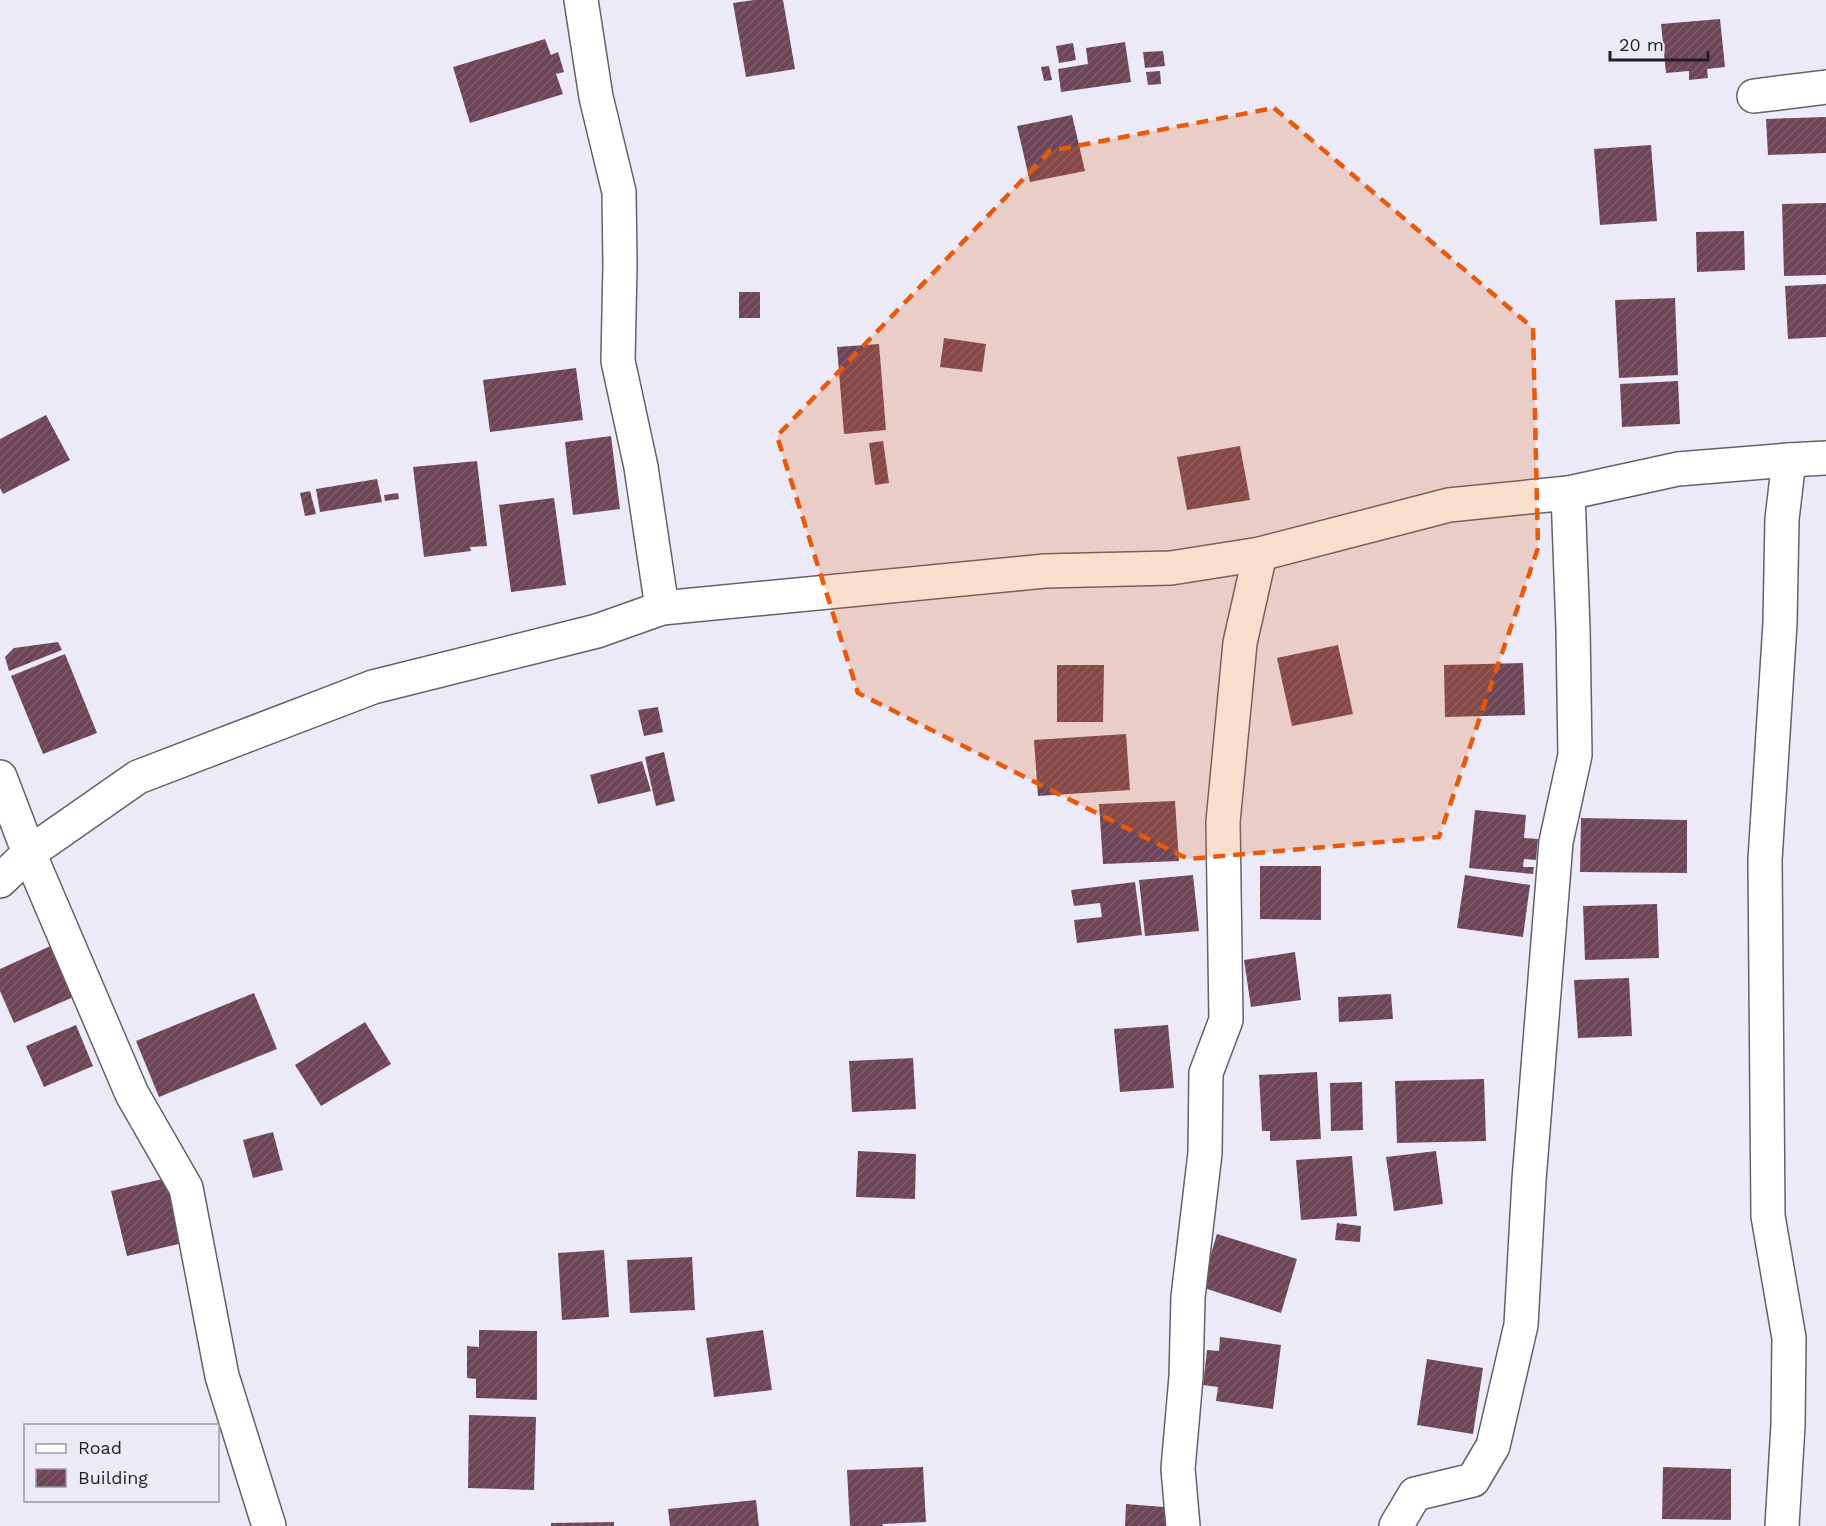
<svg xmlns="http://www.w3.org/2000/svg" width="1826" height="1526" font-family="'Work Sans',sans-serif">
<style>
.building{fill:url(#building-hatch)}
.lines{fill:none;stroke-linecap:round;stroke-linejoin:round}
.street-casing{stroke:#63616b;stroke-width:36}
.street{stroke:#fff;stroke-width:33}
.marked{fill:#e8590c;fill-opacity:0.2;stroke:#e8590c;stroke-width:4.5;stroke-dasharray:12 8;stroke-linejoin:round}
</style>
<defs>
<pattern id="building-hatch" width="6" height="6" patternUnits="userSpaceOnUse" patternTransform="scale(1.5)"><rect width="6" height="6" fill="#6e4557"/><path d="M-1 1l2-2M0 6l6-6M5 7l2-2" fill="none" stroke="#7e5d6b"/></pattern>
</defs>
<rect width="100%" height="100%" fill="#edeaf7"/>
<g class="building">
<polygon points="754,0 783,0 795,69 746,77 733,3"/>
<polygon points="1720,19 1725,67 1707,69 1708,78 1689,80 1689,71 1666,73 1661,24"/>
<polygon points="545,39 551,55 558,52 564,72 556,74 563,94 470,123 453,67"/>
<polygon points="1125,42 1131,82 1061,92 1058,69 1088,64 1086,48"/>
<polygon points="1073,43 1076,60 1059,63 1056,46"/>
<polygon points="1163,51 1165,66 1145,68 1143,52"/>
<polygon points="1049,66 1052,80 1044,81 1041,67"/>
<polygon points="1160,71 1161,84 1148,85 1146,72"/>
<polygon points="1072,115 1085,171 1030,182 1017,126"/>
<polygon points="1826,117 1826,153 1768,155 1766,119"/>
<polygon points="1651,145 1657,221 1600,225 1594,149"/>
<polygon points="1826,203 1826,275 1784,276 1782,204"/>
<polygon points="1744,231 1745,270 1697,272 1696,232"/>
<polygon points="1826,284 1826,337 1788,339 1785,286"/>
<rect x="739" y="292" width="21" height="26"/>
<polygon points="1675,298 1678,375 1619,378 1615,300"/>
<polygon points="944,338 986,344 982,372 940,367"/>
<polygon points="879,344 886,430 844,434 837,347"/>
<polygon points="576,368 583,420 490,432 483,380"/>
<polygon points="1678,381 1680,424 1622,427 1620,384"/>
<polygon points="46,415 70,460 3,494 0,488 0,439"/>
<polygon points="611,436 620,509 573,515 565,442"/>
<polygon points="883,441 889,483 875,485 869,443"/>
<polygon points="1240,446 1250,500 1187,510 1177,457"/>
<polygon points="477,461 487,546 470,547 471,551 424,557 413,467"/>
<polygon points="377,479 382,502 320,512 316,489"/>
<polygon points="310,491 316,514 305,516 300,493"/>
<polygon points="398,493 399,499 385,501 384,495"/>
<polygon points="554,498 566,585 511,592 499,505"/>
<polygon points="58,642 62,650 9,671 5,657 14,648"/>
<polygon points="1338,645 1353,714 1292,726 1277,658"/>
<polygon points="65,654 97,733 43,754 11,676"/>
<polygon points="1523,663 1525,715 1445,717 1444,665"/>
<polygon points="1057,665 1104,665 1103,722 1057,722"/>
<polygon points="658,707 663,732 644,736 638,710"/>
<polygon points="1126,734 1130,790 1038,796 1034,740"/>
<polygon points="664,752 675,801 656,806 645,757"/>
<polygon points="642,761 651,791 598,804 590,775"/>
<polygon points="1175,801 1179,861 1103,864 1099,804"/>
<polygon points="1475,810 1526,815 1524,838 1538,839 1536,860 1524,859 1523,867 1534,867 1533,874 1469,868"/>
<polygon points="1581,818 1687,820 1687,873 1580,872"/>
<polygon points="1260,866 1321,866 1321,920 1260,919"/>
<polygon points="1193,875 1199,931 1145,936 1139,880"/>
<polygon points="1465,875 1530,885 1523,937 1457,928"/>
<polygon points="1135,882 1142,935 1077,943 1074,920 1102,917 1100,903 1074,906 1071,890"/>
<polygon points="1657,904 1659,958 1585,960 1583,906"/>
<polygon points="55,944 78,995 14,1023 0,991 0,969"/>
<polygon points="1295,952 1301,1000 1251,1007 1244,960"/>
<polygon points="1629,978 1632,1036 1578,1038 1574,980"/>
<polygon points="254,993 277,1049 159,1097 136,1041"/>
<polygon points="1391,994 1393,1019 1339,1022 1338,997"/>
<polygon points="365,1022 391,1064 321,1106 295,1065"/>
<polygon points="76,1025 93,1066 44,1087 26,1046"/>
<polygon points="1168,1025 1174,1088 1120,1092 1114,1029"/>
<polygon points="913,1058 916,1109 852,1112 849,1061"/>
<polygon points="1317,1072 1321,1139 1270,1141 1270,1131 1262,1131 1259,1075"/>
<polygon points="1484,1079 1486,1141 1397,1143 1395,1081"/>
<polygon points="1362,1082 1363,1130 1331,1131 1330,1083"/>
<polygon points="273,1132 283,1170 253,1178 243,1140"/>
<polygon points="858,1151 916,1154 915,1199 856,1197"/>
<polygon points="1436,1151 1443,1204 1394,1211 1386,1157"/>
<polygon points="1352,1156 1357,1216 1301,1220 1296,1160"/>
<polygon points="167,1178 183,1243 127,1256 111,1191"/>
<polygon points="1337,1223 1361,1226 1360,1242 1335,1240"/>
<polygon points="1217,1234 1297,1259 1281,1313 1201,1287"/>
<polygon points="604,1250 609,1317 562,1320 558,1253"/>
<polygon points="692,1257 695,1310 630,1313 627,1260"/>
<polygon points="479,1330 537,1331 537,1400 476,1398 476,1379 467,1378 467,1346 479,1347"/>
<polygon points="763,1330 772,1390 714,1397 706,1338"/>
<polygon points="1220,1337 1281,1345 1273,1409 1216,1401 1218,1387 1203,1385 1207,1350 1219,1351"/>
<polygon points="1427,1359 1483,1368 1473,1434 1417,1425"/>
<polygon points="469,1415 536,1417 534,1490 468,1488"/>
<polygon points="923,1467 926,1522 882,1524 883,1526 850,1526 847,1470"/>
<polygon points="1663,1467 1731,1469 1731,1520 1662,1519"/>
<polygon points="756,1500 759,1526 670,1526 668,1509"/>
<polygon points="1126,1504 1176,1508 1175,1526 1125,1526"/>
<polygon points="614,1522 614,1526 551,1526 551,1523"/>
</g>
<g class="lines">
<defs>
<g id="street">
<polyline points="581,0 596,97 619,192 620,265 618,361 641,467 662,608"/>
<polyline points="1754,96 1826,87"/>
<polyline points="0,777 29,853 132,1094 186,1188 222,1376 269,1526"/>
<polyline points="0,881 29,853 138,777 373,687 597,631 662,608 1045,571 1171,568 1260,554 1449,505 1568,493 1678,469 1789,460 1826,458"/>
<polyline points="1183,1526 1178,1469 1186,1377 1188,1297 1205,1153 1206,1073 1226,1020 1223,822 1240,643 1260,554"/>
<polyline points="1396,1526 1415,1494 1473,1480 1493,1446 1521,1325 1529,1180 1556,842 1575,755 1573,629 1568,493"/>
<polyline points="1782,1526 1788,1425 1789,1338 1768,1216 1765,860 1780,623 1782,519 1789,460"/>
</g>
</defs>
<use href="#street" class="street-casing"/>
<use href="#street" class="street"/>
</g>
<path class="marked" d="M1274 108 1533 328 1538 548 1439 837 1188 859 858 693 777 436 1050 151Z"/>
<rect x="24" y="1424" width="195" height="78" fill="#edeaf7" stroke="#9b99a2" stroke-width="1.5"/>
<rect x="36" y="1444" width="30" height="9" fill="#ffffff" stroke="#9b99a2" stroke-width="1.5"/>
<text x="78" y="1454" font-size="18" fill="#201f23">Road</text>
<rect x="36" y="1469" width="30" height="18" fill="url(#building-hatch)" stroke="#9b99a2" stroke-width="1.5"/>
<text x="78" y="1484" font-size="18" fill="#201f23">Building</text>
<path d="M1610 51v9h98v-9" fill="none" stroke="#201f23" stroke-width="3"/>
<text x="1619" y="51" font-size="18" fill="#201f23" stroke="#edeaf7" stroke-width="4.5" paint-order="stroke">20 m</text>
</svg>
